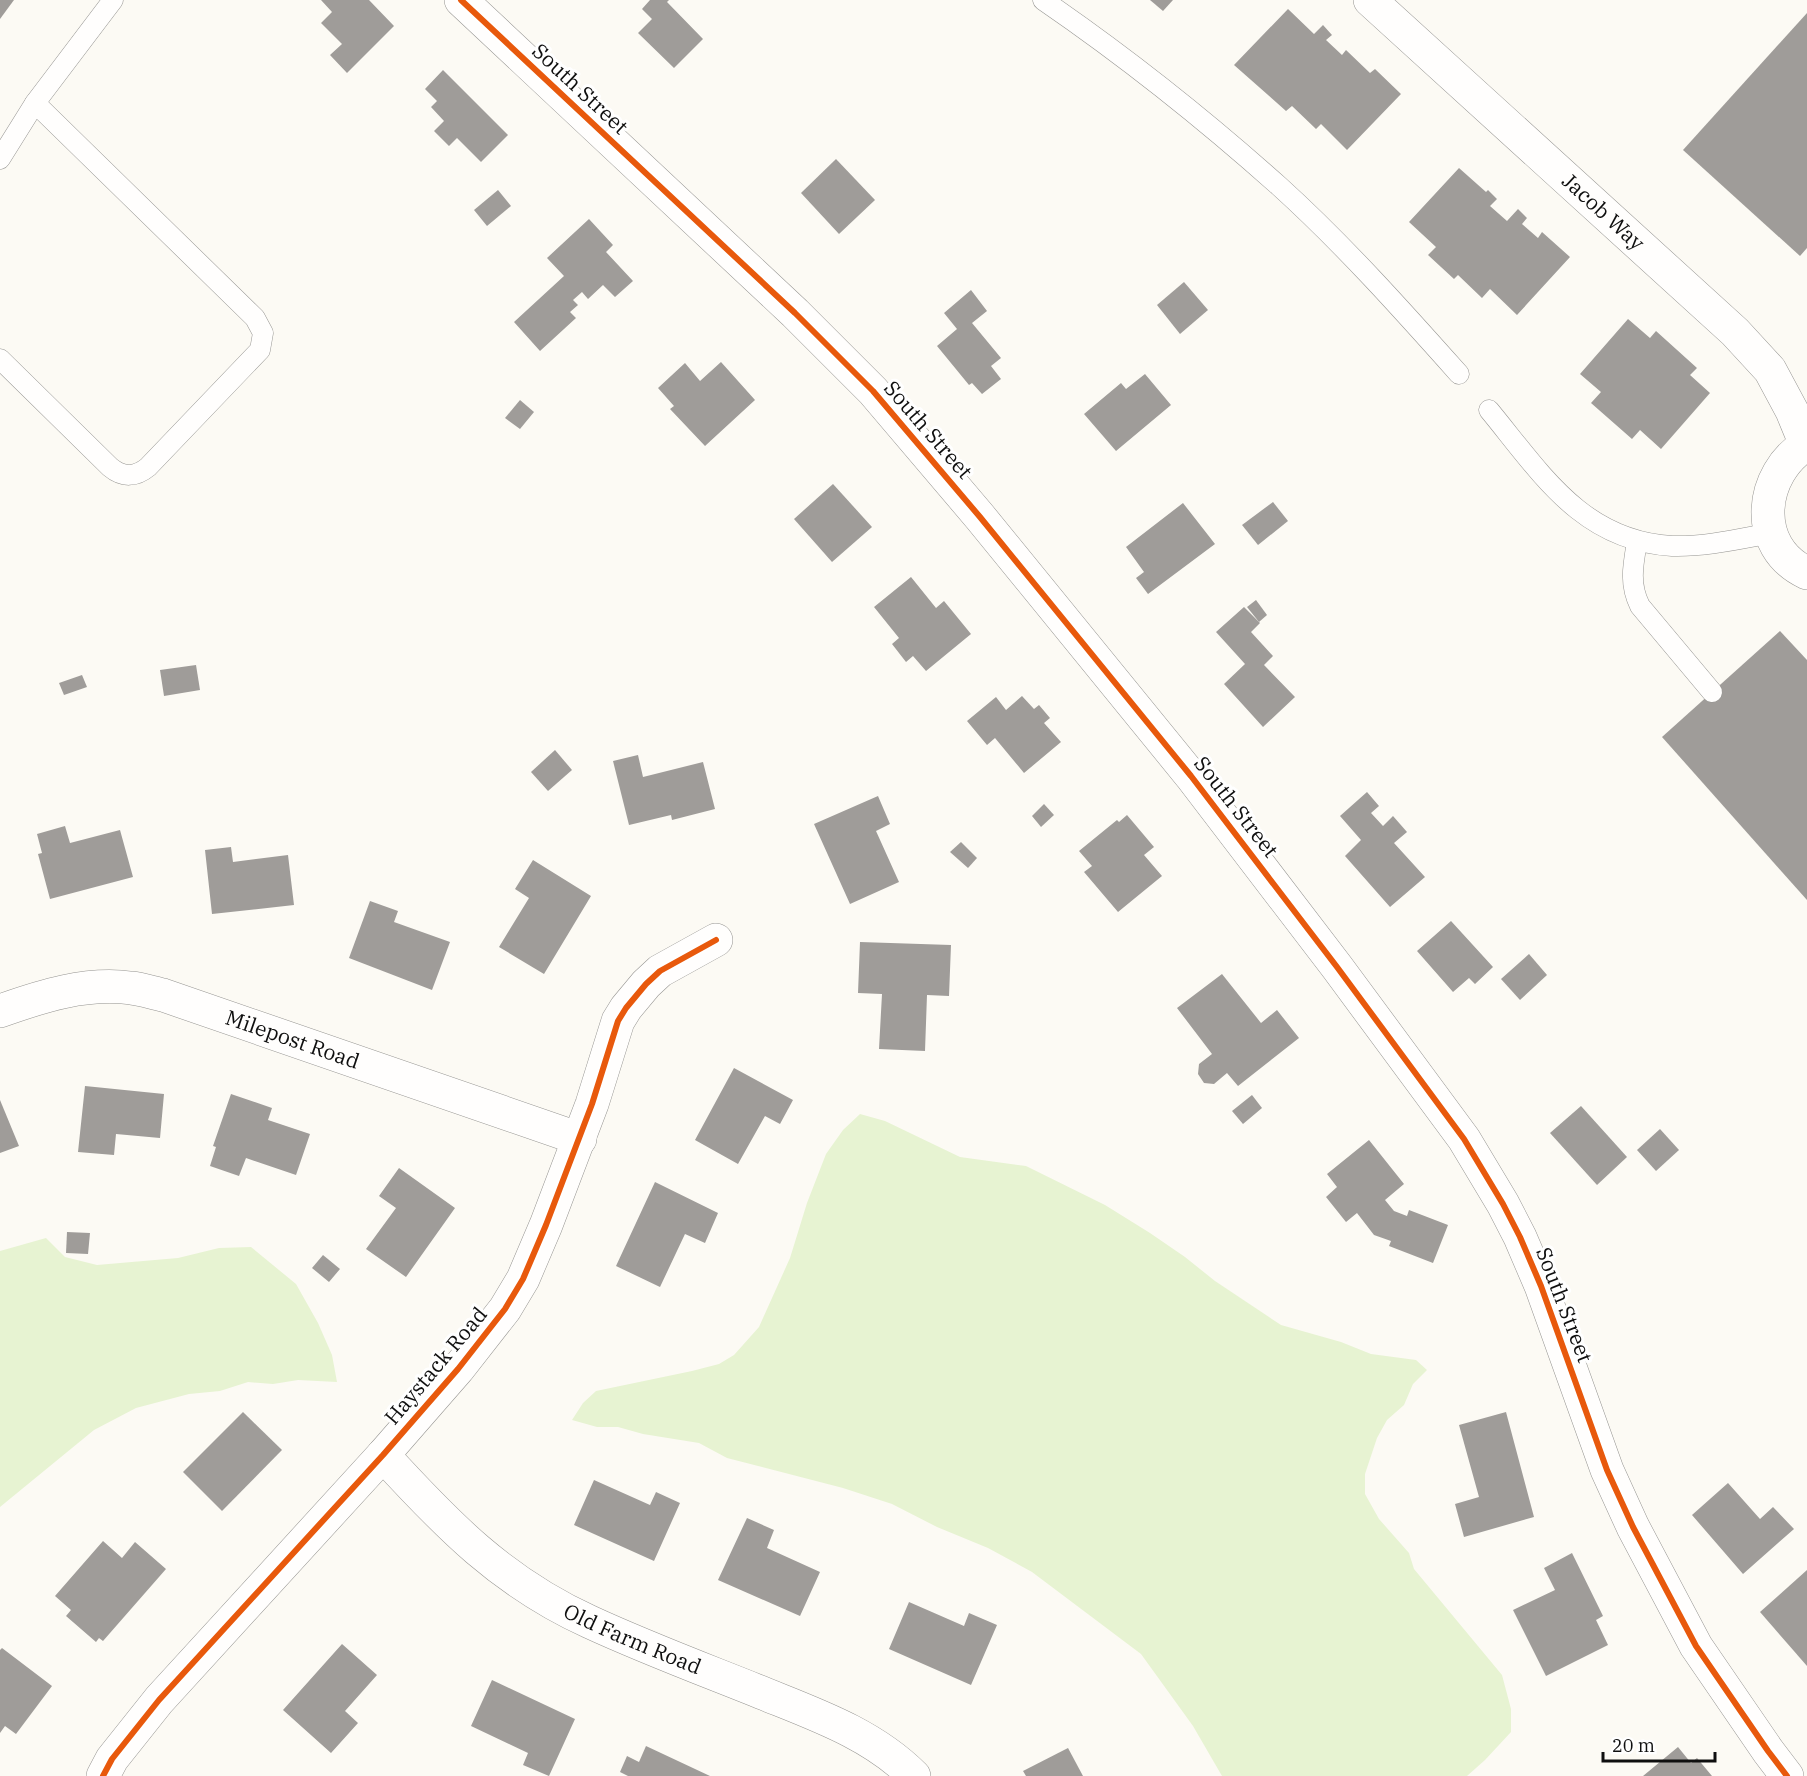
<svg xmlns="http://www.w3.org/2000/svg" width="1807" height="1776" font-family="'IBM Plex Serif',serif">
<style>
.green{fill:#e7f3d2}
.building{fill:#9f9c99}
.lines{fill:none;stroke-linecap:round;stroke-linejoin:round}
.lane-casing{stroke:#969592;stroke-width:21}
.street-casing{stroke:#969592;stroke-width:34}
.lane{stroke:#fffefd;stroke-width:20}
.street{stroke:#fffefd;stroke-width:33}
.cycleway-casing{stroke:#fff;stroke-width:10}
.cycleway{stroke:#e8590c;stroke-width:6}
.labels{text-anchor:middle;stroke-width:6;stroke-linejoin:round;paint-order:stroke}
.street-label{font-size:21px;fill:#0f0f0f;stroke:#fff}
</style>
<rect width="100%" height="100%" fill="#fcfaf4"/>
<g class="green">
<polygon points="860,1114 885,1121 960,1157 1026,1166 1105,1205 1150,1233 1185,1257 1215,1281 1281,1325 1341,1342 1371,1354 1416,1360 1427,1370 1413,1384 1404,1405 1387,1420 1377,1438 1365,1474 1365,1494 1379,1519 1409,1553 1414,1569 1502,1675 1511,1709 1511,1732 1485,1760 1467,1776 1222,1776 1193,1726 1141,1654 1032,1572 988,1548 937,1527 892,1504 843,1488 727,1458 699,1443 643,1434 618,1427 597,1427 572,1420 583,1403 596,1391 692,1371 719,1364 734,1355 759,1327 790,1258 807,1203 826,1154 843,1130"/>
<polygon points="46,1238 65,1257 97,1265 178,1258 219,1248 251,1247 296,1284 318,1323 332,1355 337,1382 298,1380 273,1384 248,1382 220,1391 189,1394 136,1408 94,1430 0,1507 0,1251"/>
</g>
<g class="building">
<polygon points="0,0 14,0 0,19"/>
<polygon points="321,0 369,0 394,26 347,73 330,55 342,44 321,23 332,12"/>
<polygon points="650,0 669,0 667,2 703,39 674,68 638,33 652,19 642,9"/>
<polygon points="1150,0 1173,0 1163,11"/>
<polygon points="1288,9 1314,34 1323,25 1332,35 1326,40 1342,55 1346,50 1370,73 1375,69 1401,94 1347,150 1321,124 1316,129 1292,106 1286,111 1234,65"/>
<polygon points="1807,13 1807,248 1800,256 1683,150"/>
<polygon points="443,70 508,135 481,162 457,138 449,146 434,131 444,121 431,107 437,101 425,89"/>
<polygon points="836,159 875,200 839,234 801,193"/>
<polygon points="1459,168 1486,192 1488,190 1497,199 1490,206 1507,221 1518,209 1527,218 1522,224 1538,238 1542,232 1570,257 1517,315 1490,289 1482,298 1458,275 1454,279 1428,255 1436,247 1409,222"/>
<polygon points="498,190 511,206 487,226 474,210"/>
<polygon points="589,219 613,245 606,252 633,281 615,297 603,285 588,299 582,292 573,300 578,305 570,312 576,318 540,351 514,322 564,276 547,258"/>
<polygon points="1184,282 1208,310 1180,334 1157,305"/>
<polygon points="971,290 987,311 972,323 1001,358 991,366 1001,379 982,394 972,383 969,385 937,346 957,329 944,313"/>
<polygon points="1628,319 1650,338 1656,331 1697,368 1690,375 1710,393 1661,449 1640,430 1632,439 1591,403 1601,392 1580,374"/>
<polygon points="721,362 755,400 705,446 670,409 674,406 658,388 685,363 700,381"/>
<polygon points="1145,374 1171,405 1116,451 1084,414 1121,383 1126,389"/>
<polygon points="520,400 534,412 520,429 505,418"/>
<polygon points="833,484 872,527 832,562 794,519"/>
<polygon points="1273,502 1288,521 1258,545 1242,525"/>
<polygon points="1183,503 1215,544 1148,594 1136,578 1144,572 1126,547"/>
<polygon points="911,577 936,608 944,601 971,634 926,671 913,656 906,662 892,644 899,638 874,607"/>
<polygon points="1256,600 1267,615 1259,622 1247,607"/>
<polygon points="1244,607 1260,623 1251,632 1273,656 1264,665 1295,697 1263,727 1224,684 1245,664 1216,632"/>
<polygon points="1780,631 1807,660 1807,900 1662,737"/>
<polygon points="196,665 200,690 164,696 160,670"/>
<polygon points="82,675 87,687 64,695 59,683"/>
<polygon points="1022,696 1034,709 1039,705 1050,718 1044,723 1061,742 1024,773 995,738 987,745 967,721 996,697 1006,710"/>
<polygon points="555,750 572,770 548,791 531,772"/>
<polygon points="638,755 643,777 703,762 715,809 672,820 671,815 629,825 613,761"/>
<polygon points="1367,792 1379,806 1371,813 1383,826 1393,816 1407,832 1394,843 1425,877 1390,907 1345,856 1361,840 1340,816"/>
<polygon points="878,796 890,824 876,831 899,882 850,904 814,824"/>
<polygon points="1044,804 1054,815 1041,827 1032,816"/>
<polygon points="1127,815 1154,847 1144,855 1162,876 1118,912 1084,872 1092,866 1079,851 1117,820 1119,822"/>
<polygon points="65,826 70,843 120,830 133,877 50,899 38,854 42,853 37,834"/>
<polygon points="961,842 977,858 968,868 950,852"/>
<polygon points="231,847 233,862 288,855 294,905 212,914 205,850"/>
<polygon points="533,860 591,896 544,974 499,947 529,898 515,889"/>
<polygon points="370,901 398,911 394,922 450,942 432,990 349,958"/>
<polygon points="1451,921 1493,967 1475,984 1469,978 1453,992 1417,951"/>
<polygon points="860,942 951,945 949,996 927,995 925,1051 879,1049 882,994 858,993"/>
<polygon points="1529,954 1547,975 1520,1000 1501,979"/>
<polygon points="1222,974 1261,1023 1277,1010 1299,1038 1238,1086 1227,1073 1214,1084 1204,1083 1198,1074 1199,1064 1212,1054 1177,1008"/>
<polygon points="734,1068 793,1100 780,1124 765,1116 738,1164 695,1140"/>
<polygon points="85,1086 164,1094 160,1138 116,1134 114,1155 78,1152"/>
<polygon points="231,1094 272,1108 268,1120 310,1134 296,1175 246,1158 239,1176 210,1166 216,1147 213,1146"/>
<polygon points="1252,1095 1262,1108 1243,1124 1232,1111"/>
<polygon points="0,1100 19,1146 0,1153"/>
<polygon points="1581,1106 1627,1157 1597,1185 1550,1133"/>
<polygon points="1660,1129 1679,1150 1656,1171 1637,1150"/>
<polygon points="1369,1140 1404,1184 1385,1200 1394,1211 1407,1216 1409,1210 1448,1225 1433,1263 1389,1246 1391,1241 1374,1235 1357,1213 1346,1222 1326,1197 1337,1187 1327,1174"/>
<polygon points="399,1168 455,1208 406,1277 366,1249 396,1208 379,1196"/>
<polygon points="655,1182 718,1213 705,1243 685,1234 660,1287 616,1266"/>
<polygon points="67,1232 90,1233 88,1254 66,1253"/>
<polygon points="323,1255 340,1269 329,1282 312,1268"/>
<polygon points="243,1412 282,1450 222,1511 183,1472"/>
<polygon points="1506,1412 1534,1517 1464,1537 1455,1504 1479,1497 1459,1425"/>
<polygon points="594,1480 650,1505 656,1492 680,1503 654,1561 574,1525"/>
<polygon points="1728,1483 1760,1519 1773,1507 1794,1529 1743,1574 1692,1515"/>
<polygon points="747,1518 774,1530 767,1548 820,1572 800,1616 718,1580"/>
<polygon points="103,1541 122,1558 135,1542 166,1569 103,1641 99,1638 96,1642 66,1616 71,1610 55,1596"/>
<polygon points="1572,1553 1603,1616 1596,1620 1608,1645 1546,1676 1513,1610 1555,1590 1544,1568"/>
<polygon points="1807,1570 1807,1666 1760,1612"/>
<polygon points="909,1602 964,1626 969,1613 997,1625 971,1685 889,1649"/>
<polygon points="342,1644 377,1675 345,1711 358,1723 331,1753 283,1710"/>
<polygon points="2,1648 52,1686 16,1734 5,1726 0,1733 0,1650"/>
<polygon points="492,1680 575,1719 549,1776 523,1765 528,1753 471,1726"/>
<polygon points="646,1746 710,1776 628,1776 620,1772 627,1756 639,1762"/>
<polygon points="1678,1747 1691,1763 1697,1758 1712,1776 1643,1776"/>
<polygon points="1068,1748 1083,1776 1026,1776 1023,1771"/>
</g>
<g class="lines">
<defs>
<g id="lane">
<path d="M1043 0C1126 57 1204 119 1279 186 1343 244 1402 310 1459 374"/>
<polyline points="35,103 113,0"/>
<path d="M0 159 35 103 255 318 263 333 260 350 148 467C136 477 123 478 110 467L0 359"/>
<path d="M1489 410C1541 473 1582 541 1672 546 1705 547 1739 539 1772 533"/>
<path d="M1637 542C1633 565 1629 584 1640 606L1712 692"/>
</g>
<g id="street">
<polyline points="461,0 795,313 873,391 980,517 1191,776 1337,967 1464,1139 1503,1204 1520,1237 1541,1286 1607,1470 1633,1527 1696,1646 1768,1751 1787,1776"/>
<path id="s1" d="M1370 0 1735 332 1770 370 1792 411 1806 445"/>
<path d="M1807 444C1759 473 1751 547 1807 573"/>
<path id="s2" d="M0 1011C42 996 86 982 131 988 142 989 153 993 163 995L580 1139"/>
<path id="s3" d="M383 1455C447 1525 502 1582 590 1622 644 1647 700 1668 755 1690 811 1713 870 1732 914 1776"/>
<polyline points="103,1776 112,1759 159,1700 383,1455 458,1369 505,1309 523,1279 546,1225 592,1104 618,1021 626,1008 646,984 660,971 716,940"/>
</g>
</defs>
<use href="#lane" class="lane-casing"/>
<use href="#street" class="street-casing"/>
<use href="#lane" class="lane"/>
<use href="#street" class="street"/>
<defs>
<g id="cycleway">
<polyline points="461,0 795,313 873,391 980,517 1191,776 1337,967 1464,1139 1503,1204 1520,1237 1541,1286 1607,1470 1633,1527 1696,1646 1768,1751 1787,1776"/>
<polyline points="103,1776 112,1759 159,1700 383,1455 458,1369 505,1309 523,1279 546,1225 592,1104 618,1021 626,1008 646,984 660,971 716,940"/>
</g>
</defs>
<use href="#cycleway" class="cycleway-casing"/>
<use href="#cycleway" class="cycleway"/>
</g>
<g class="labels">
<g class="street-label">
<text transform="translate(580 89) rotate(43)" y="7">South Street</text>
<text dy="7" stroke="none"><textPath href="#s1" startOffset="315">Jacob Way</textPath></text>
<text transform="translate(928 430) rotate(49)" y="7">South Street</text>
<text transform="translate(1236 807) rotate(52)" y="7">South Street</text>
<text dy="7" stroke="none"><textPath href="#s2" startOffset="304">Milepost Road</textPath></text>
<text transform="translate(1564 1305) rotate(69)" y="7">South Street</text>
<text transform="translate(436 1366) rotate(-50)" y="7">Haystack Road</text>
<text dy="7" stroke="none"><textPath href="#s3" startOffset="314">Old Farm Road</textPath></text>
</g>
</g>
<path d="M1603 1752v9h112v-9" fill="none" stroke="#0f0f0f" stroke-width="3"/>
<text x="1612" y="1752" font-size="18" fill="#0f0f0f" stroke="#ffffff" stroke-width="4.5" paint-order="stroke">20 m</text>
</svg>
